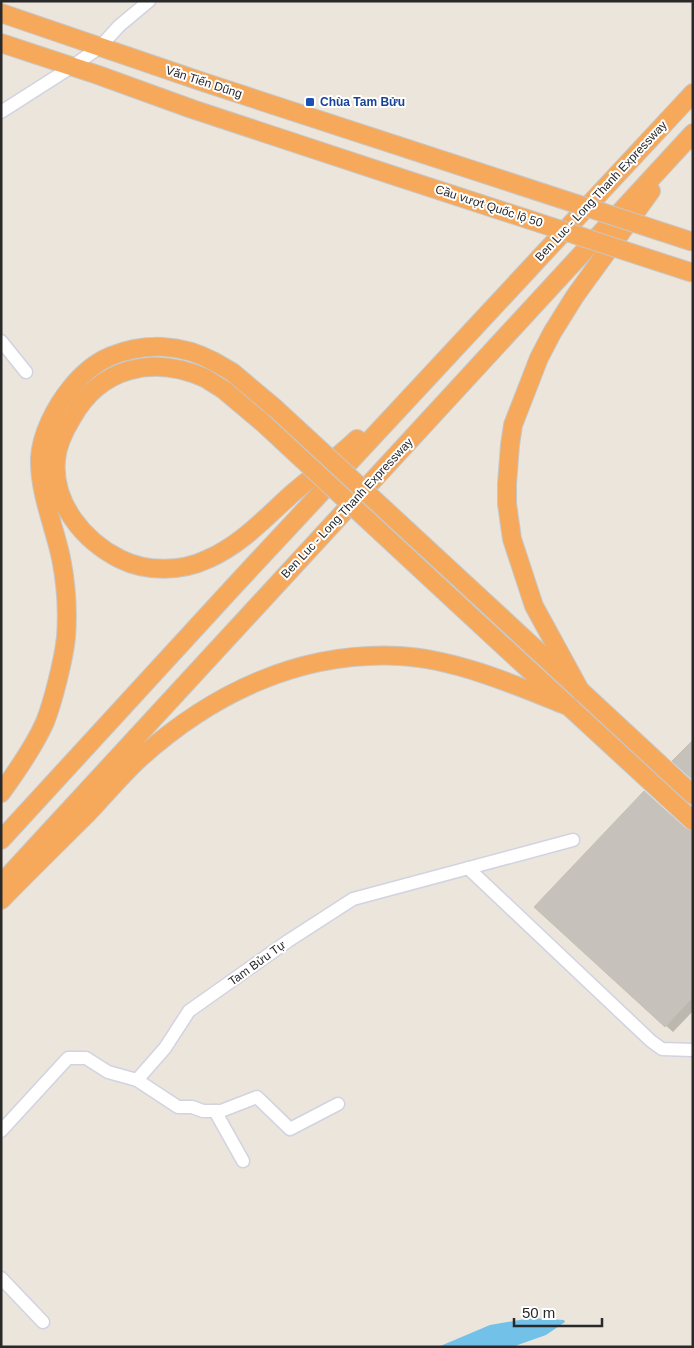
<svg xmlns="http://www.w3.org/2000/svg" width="694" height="1348" font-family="Arial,sans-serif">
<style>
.water{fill:#72c1e9}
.shadow{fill:#0003}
.building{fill:#c6c2bb;stroke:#c6c1b5}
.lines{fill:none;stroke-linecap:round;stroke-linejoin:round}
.minor-casing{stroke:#d1d3e1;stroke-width:15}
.highway-casing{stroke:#c7c7c7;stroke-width:20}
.minor{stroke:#fff;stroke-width:12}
.highway{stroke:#f6a95b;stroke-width:18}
.highway-bridge-casing{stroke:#c7c7c7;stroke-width:20;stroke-linecap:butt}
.highway-bridge{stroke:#f6a95b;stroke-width:18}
.transit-dot{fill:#1a4fb4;stroke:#fff;stroke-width:2}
.labels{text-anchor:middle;stroke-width:4;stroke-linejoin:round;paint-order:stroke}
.street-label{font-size:12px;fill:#292929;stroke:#fff}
.transit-label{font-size:12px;font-weight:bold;fill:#164399;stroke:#fff;text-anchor:start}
</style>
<rect width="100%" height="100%" fill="#ebe5db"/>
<polygon class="water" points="531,1318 564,1320 565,1322 546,1335 512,1347 438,1347 490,1325"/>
<polygon class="shadow" points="685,830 693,832 693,1011 673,1032 543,914"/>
<g class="building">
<polygon points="693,740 693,780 672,761"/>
<polygon points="644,791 686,829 693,831 693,997 665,1027 534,907"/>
</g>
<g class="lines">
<defs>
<g id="minor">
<polyline points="1,112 73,66 100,47 119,26 149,1"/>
<polyline points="1,341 26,372"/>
<polyline points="468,868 651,1041 662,1049 693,1050"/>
<polyline points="137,1080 178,1107 192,1107 203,1111 221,1111 257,1097 290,1129 338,1104"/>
<polyline points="215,1111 243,1161"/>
<polyline points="1,1131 68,1058 86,1058 108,1072 137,1080 165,1048 189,1011 288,941 353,899 573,840"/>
<polyline points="1,1278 43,1322"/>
</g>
<g id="highway">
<polyline points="1,13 203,82 408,149"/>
<polyline points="1,43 98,75 192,109 398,177"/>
<path d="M205 378C153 355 100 367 72 418 64 431 57 446 56 460 52 503 84 541 120 559 146 572 181 572 208 559 242 544 266 517 294 492 315 474 337 458 357 439"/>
<polyline points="486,603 693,795"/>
<polyline points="473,618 693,821"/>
<polyline points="581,692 534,606 512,539 507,504 507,484 510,445 513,425 539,358 552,333 575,296 651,191"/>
<path d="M1 793C17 771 34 747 45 722 53 702 64 658 66 637 68 611 66 583 61 558 54 525 39 492 40 458 41 435 56 406 70 389 81 375 94 363 111 356 145 342 181 344 213 361"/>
<polyline points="1,840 236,584 693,93"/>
<polyline points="1,884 693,133"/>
<path d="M1 900C29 871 58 843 87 814 104 796 121 776 139 759 212 693 300 651 400 656 456 659 518 686 570 707"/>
</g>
</defs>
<use href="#minor" class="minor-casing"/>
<use href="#highway" class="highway-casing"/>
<use href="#minor" class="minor"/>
<use href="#highway" class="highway"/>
<defs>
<g id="highway-bridge">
<polyline points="408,149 693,242"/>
<polyline points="398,177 693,273"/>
<polyline points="213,361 232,372 276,409 486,603"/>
<polyline points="205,378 224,390 262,422 473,618"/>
</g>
</defs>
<use href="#highway-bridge" class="highway-bridge-casing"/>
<use href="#highway-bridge" class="highway-bridge"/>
</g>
<rect class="transit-dot" x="305" y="97" width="10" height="10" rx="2.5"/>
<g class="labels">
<g class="street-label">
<text transform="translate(204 82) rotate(18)" y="4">Văn Tiến Dũng</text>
<text transform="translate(601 191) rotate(-47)" y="4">Ben Luc - Long Thanh Expressway</text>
<text transform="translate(489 206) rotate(18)" y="4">Cầu vượt Quốc lộ 50</text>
<text transform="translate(347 508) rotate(-47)" y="4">Ben Luc - Long Thanh Expressway</text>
<text transform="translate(257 963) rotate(-36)" y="4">Tam Bửu Tự</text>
</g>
<g class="transit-label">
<text x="320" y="106">Chùa Tam Bửu</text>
</g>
</g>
<rect width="694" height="1348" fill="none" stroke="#292929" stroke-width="5"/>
<path d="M514 1318v8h88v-8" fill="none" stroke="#292929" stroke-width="2.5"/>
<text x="522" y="1318" font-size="15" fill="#292929" stroke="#ffffff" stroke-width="4" paint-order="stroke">50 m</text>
</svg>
